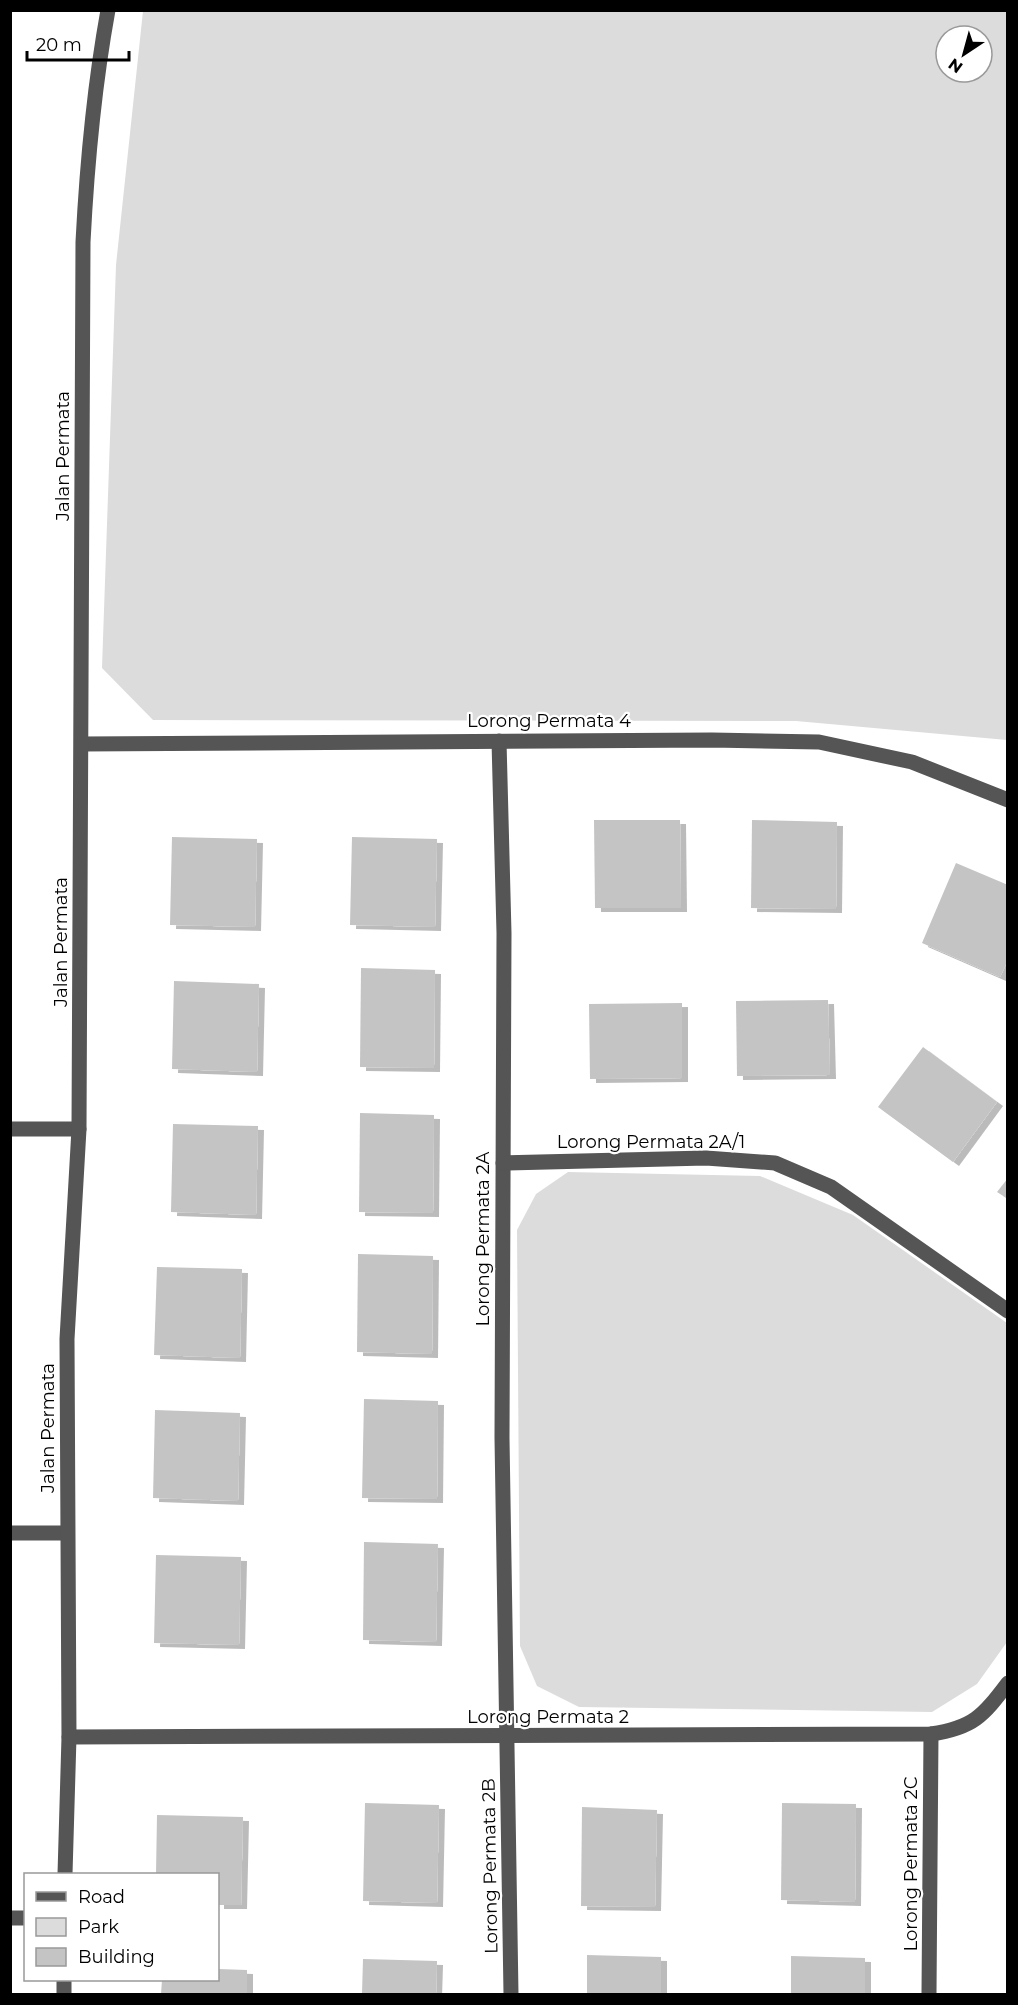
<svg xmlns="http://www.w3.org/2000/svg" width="1018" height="2005" font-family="Montserrat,sans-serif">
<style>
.green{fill:#dcdcdc;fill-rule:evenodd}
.building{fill:#c4c4c4;filter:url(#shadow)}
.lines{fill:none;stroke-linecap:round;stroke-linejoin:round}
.minor{stroke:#555;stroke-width:15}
.labels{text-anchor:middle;stroke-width:4.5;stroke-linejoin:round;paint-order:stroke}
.street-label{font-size:18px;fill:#000;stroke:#fff}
</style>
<defs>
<filter id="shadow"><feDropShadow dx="6" dy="4" stdDeviation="0" flood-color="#0004"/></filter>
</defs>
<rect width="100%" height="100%" fill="#fff"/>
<g class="green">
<path d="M143 11H1007V740L796 721 153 720 102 668 116 265ZM946 36H982V72H946Z"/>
<polygon points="568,1172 760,1176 853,1215 1007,1323 1007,1642 977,1684 932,1712 579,1707 537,1686 520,1646 517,1230 536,1194"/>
</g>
<g class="building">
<polygon points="594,820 680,820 681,908 595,908"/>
<polygon points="752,820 837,822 836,909 751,908"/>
<polygon points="172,837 257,839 255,927 170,925"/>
<polygon points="352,837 437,839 435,927 350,925"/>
<polygon points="956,863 1008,885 1008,960 1000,977 922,943"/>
<polygon points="361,968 435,970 434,1068 360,1067"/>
<polygon points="174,981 259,984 257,1072 172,1069"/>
<polygon points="828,1000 830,1075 737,1076 736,1001"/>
<polygon points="682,1003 682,1078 590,1079 589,1004"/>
<polygon points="923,1047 997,1102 953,1162 878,1107"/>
<polygon points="360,1113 434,1115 433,1213 359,1212"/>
<polygon points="173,1124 258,1126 256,1215 171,1212"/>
<polygon points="1008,1178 1008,1199 997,1192"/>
<polygon points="358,1254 433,1256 432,1354 357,1352"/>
<polygon points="157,1267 242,1269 240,1358 154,1355"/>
<polygon points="364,1399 438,1401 437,1499 362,1498"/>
<polygon points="155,1410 240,1413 238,1501 153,1498"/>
<polygon points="364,1542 438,1544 436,1642 363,1640"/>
<polygon points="156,1555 241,1557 239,1645 154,1643"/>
<polygon points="365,1803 439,1805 437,1903 363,1901"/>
<polygon points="782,1803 856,1804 855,1902 781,1900"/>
<polygon points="582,1807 657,1810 655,1907 581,1906"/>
<polygon points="157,1815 243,1817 241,1905 218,1905 218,1874 156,1874"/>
<polygon points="587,1955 661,1957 661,1994 587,1994"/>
<polygon points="791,1956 865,1958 865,1994 791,1994"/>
<polygon points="363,1959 437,1961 436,1994 362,1994"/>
<polygon points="218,1969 247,1970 247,1994 161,1994 162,1980 218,1980"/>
</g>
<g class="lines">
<g class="minor">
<polyline points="499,741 504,933 502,1438 511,1994"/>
<polyline points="82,744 712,740 819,742 912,762 1008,800"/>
<polyline points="10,1129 79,1129"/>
<polyline points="503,1163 706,1158 775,1163 831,1187 1008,1311"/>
<polyline points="10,1533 67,1533"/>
<path d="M69 1737 931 1734C973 1728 983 1716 1008 1683"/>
<path d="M65 1874 69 1737 67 1339 79 1129 83 242C87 164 94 87 108 10"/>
<polyline points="10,1918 26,1918"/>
<polyline points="64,1994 64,1980"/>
<polyline points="929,1994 931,1734"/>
</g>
</g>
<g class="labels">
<g class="street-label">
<text transform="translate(63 456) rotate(-90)" y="6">Jalan Permata</text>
<text x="549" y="727">Lorong Permata 4</text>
<text transform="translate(61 942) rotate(-90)" y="6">Jalan Permata</text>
<text x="651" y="1148">Lorong Permata 2A/1</text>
<text transform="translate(483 1239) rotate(-90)" y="6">Lorong Permata 2A</text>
<text transform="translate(48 1428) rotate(-90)" y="6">Jalan Permata</text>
<text x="548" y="1723">Lorong Permata 2</text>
<text transform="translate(911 1864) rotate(-90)" y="6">Lorong Permata 2C</text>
<text transform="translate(490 1866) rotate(-91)" y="6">Lorong Permata 2B</text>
</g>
</g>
<rect width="1018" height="2005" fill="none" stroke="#000000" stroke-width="24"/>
<rect x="24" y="1873" width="195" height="108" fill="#ffffff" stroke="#999999" stroke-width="1.5"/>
<rect x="36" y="1892" width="30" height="9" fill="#555555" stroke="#999999" stroke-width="1.5"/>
<text x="78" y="1903" font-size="18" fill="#000000">Road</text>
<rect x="36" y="1918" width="30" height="18" fill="#dcdcdc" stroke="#999999" stroke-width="1.5"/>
<text x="78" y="1933" font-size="18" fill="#000000">Park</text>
<rect x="36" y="1948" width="30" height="18" fill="#c4c4c4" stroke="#999999" stroke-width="1.5"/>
<text x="78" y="1963" font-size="18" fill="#000000">Building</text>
<g transform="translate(964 54) rotate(216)"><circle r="28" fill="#ffffff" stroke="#999999" stroke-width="1.5"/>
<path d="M0-4.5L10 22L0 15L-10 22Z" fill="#000000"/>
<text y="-9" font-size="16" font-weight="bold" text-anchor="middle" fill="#000000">N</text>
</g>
<path d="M27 51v9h102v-9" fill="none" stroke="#000000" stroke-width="3"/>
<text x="36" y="51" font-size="18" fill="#000000" stroke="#ffffff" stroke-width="4.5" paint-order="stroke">20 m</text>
</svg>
